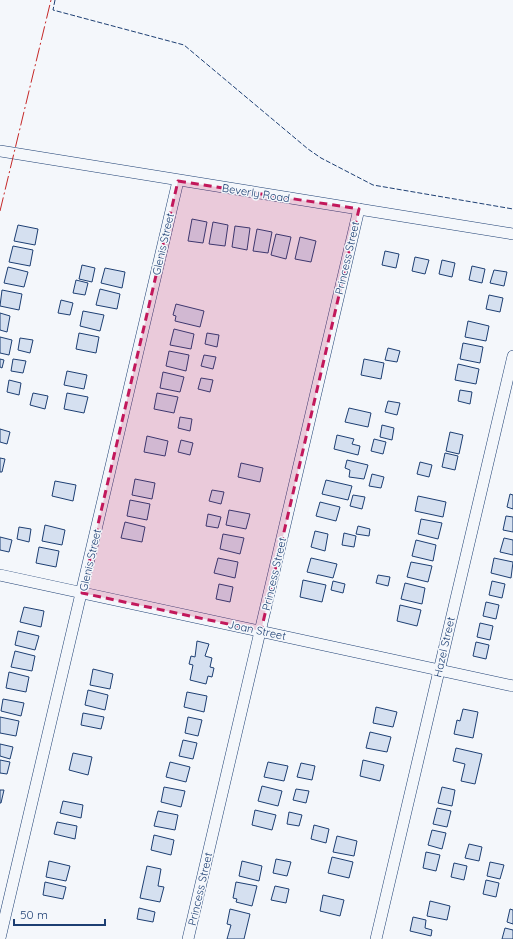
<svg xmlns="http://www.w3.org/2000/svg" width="513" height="939" font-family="Quicksand,sans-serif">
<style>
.building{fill:#d5e0f0;stroke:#1d3f73}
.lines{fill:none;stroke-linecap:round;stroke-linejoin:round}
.street-casing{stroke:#1d3f73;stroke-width:12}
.street{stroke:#f4f7fb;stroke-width:11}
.fence{stroke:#1d3f73;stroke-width:1;stroke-dasharray:5 2;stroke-linecap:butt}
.power{stroke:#c62828;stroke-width:1;stroke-dasharray:14 3 2 3;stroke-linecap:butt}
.marked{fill:#c2185b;fill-opacity:0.2;stroke:#c2185b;stroke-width:3;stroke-dasharray:8 5;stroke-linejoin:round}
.labels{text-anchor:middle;stroke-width:3;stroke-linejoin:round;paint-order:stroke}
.street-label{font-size:11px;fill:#1d3f73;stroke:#f4f7fb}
</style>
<rect width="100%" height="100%" fill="#f4f7fb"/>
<g class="building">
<polygon points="192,219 207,222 203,243 188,241"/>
<polygon points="213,222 228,225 225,246 209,244"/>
<polygon points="18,225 38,229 35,245 14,241"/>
<polygon points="235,226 250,228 247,250 232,247"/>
<polygon points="257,229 272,232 268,253 253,251"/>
<polygon points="276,234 291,237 286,259 271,255"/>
<polygon points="300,237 316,241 311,262 295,259"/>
<polygon points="13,246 33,250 30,266 9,262"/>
<polygon points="385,251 399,254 396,268 382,265"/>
<polygon points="415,257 429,260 425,274 412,271"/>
<polygon points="442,260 455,263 452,277 439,274"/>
<polygon points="82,265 95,268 92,282 79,279"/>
<polygon points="472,266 485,269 482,283 469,280"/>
<polygon points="8,267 28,272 24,287 4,283"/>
<polygon points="105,268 125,272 122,288 101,283"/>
<polygon points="494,270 507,272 504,286 490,283"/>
<polygon points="76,280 88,283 85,295 73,293"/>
<polygon points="100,289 120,294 117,309 96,305"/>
<polygon points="2,290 22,294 19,310 0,306"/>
<polygon points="489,295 503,298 500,312 486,309"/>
<polygon points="61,300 73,303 70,315 58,313"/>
<polygon points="176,304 204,311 200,327 175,321 176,316 173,315"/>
<polygon points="83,311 104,315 100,331 80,326"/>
<polygon points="0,313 10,316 7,332 0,330"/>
<polygon points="468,321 489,326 486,341 465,337"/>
<polygon points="174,329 194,334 191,349 170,345"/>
<polygon points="79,333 99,337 96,353 76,349"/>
<polygon points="207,333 219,335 217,347 205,344"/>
<polygon points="0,337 12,340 9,355 0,353"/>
<polygon points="20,338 33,340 30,353 18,350"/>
<polygon points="463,343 483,347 480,363 460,359"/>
<polygon points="388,348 400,351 397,362 385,360"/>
<polygon points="169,351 189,355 186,371 166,366"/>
<polygon points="204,355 216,357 213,369 201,366"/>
<polygon points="0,359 4,360 2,368 0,367"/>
<polygon points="13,359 26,361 23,373 11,371"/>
<polygon points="364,359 384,363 381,379 361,375"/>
<polygon points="458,364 479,369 476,384 455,380"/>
<polygon points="67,371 87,375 84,389 64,385"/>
<polygon points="163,372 184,377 180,392 160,388"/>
<polygon points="201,378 213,380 210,392 198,389"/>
<polygon points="9,380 21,383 19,395 7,392"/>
<polygon points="460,390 472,392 470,404 458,401"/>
<polygon points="33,393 48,396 45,409 30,405"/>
<polygon points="67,393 88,397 84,413 64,409"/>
<polygon points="157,393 178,397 174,413 154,409"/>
<polygon points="388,401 400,403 397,415 385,412"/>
<polygon points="349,408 371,413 368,427 345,422"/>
<polygon points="180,417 192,419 190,431 178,428"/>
<polygon points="382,425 394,428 392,440 380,437"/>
<polygon points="0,429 10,432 7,444 0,442"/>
<polygon points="450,432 463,435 459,454 446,451"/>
<polygon points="337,435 354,439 352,444 360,446 358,455 334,449"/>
<polygon points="147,436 168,441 165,456 144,452"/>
<polygon points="374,439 386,442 383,454 371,451"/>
<polygon points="181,440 193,443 190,455 178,452"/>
<polygon points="445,453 458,456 455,470 442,467"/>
<polygon points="0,458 5,459 2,472 0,472"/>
<polygon points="347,460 368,465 364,479 349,477 350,470 345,468"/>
<polygon points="420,462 432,465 429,477 417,474"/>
<polygon points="241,463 263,468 260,482 238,477"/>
<polygon points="372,474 384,477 381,488 369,486"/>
<polygon points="135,479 155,483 152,499 132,495"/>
<polygon points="326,480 352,486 348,500 322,494"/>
<polygon points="55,481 76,485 73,501 52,496"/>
<polygon points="212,490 224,492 221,504 209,501"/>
<polygon points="510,494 513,495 513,509 507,507"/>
<polygon points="353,495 365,497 362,509 350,506"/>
<polygon points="418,496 446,502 443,517 415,511"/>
<polygon points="130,500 150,504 147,520 127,516"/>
<polygon points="320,502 340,507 336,521 316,516"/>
<polygon points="229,510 250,514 246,529 226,525"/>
<polygon points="208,514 221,517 218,528 206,526"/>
<polygon points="506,516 513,517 513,532 503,530"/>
<polygon points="421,519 442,523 438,539 418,534"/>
<polygon points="125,522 145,527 142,542 121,538"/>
<polygon points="45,525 65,530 62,545 42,541"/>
<polygon points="358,526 370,529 369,536 356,534"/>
<polygon points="19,527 31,529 29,542 17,539"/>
<polygon points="315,531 328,534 325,551 311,547"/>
<polygon points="344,533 356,536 354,547 342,545"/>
<polygon points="223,534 244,538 240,554 220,549"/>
<polygon points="0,537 12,540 9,552 0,550"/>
<polygon points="504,538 513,540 513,555 500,552"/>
<polygon points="416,540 436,545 433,561 412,556"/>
<polygon points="39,547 59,551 56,567 36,563"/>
<polygon points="218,558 238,562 235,578 214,573"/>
<polygon points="311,558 337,564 333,578 307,572"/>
<polygon points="494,558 513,562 511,578 491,573"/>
<polygon points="411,562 432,566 428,582 407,577"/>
<polygon points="378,575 390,577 388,586 376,583"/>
<polygon points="303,580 326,585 322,602 300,597"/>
<polygon points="333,581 345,584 343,593 331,590"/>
<polygon points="492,581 505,584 502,598 489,595"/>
<polygon points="405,583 425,588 422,604 401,599"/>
<polygon points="219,584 233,587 230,602 216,599"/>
<polygon points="486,602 499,605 496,619 483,616"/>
<polygon points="400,605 421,610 417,626 397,621"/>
<polygon points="24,607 44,611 41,627 20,622"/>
<polygon points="480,623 493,626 490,640 477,637"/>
<polygon points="18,631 39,636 35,650 15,645"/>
<polygon points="197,641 209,644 205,656 212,658 210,667 214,668 212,677 208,676 206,684 190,680 193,665 189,664 191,656 195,657"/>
<polygon points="476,642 489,645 486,659 473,656"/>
<polygon points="15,651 35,656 32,671 11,667"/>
<polygon points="93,669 113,674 110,689 90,685"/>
<polygon points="9,672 29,677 26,692 6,688"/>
<polygon points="88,690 108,695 105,710 85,705"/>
<polygon points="187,692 207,696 204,712 184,707"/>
<polygon points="3,699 24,703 21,716 1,711"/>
<polygon points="376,707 397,712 393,727 373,723"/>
<polygon points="463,709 478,712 473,738 454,734 457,720 460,721"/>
<polygon points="83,713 104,717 101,729 81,725"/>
<polygon points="0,717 19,721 16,736 0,733"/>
<polygon points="188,717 202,720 198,736 185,733"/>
<polygon points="370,732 391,737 387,752 366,748"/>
<polygon points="183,740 197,743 193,759 179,756"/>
<polygon points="0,744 13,747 10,759 0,756"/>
<polygon points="456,748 482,754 475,784 461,781 465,764 453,761"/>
<polygon points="73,753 92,757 88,775 69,770"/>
<polygon points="0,760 10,762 7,774 0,773"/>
<polygon points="363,760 384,765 380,781 360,776"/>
<polygon points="170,762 190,767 186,782 166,777"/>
<polygon points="268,762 288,766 284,781 264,777"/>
<polygon points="301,763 315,766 312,780 297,777"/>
<polygon points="262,786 282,791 278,806 258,801"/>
<polygon points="164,787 185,791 181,807 161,802"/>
<polygon points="442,787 455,790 452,806 438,803"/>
<polygon points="296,789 309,791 306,803 293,800"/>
<polygon points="0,790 4,790 1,803 0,803"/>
<polygon points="63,801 83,805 81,818 60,813"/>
<polygon points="437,808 451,811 447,827 433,824"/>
<polygon points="255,810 276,815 272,830 252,825"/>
<polygon points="158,811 178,815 175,830 154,826"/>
<polygon points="289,812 302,815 299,826 287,824"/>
<polygon points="57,822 77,826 75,839 54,834"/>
<polygon points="314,825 329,829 326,843 311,839"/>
<polygon points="432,830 446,833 442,849 428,845"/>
<polygon points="154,835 174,840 171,855 151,850"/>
<polygon points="337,836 357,841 354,856 333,852"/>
<polygon points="469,844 482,847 479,861 465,858"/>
<polygon points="426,852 440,855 436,871 423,868"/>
<polygon points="332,857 353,862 349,878 328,873"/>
<polygon points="276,859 291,862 287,876 273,873"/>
<polygon points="49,861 70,866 66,881 46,877"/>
<polygon points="242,861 262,866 259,881 239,876"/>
<polygon points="490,862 504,865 500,879 487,876"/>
<polygon points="454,863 467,866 464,880 451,877"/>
<polygon points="147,866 161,869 158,886 164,887 160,902 140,898"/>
<polygon points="486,880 499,883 496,897 483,894"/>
<polygon points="45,882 66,887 63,899 43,895"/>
<polygon points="236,882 257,886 252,906 236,902 237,899 233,898"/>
<polygon points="275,886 289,889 286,903 271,900"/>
<polygon points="323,895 344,900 340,916 320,911"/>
<polygon points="430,901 450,906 447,920 427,916"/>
<polygon points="139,908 155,912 153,922 137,919"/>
<polygon points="230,909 250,914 244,939 227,939 231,925 227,924"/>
<polygon points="510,909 513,910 513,924 507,922"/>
<polygon points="413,917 426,920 425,928 432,930 431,936 410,931"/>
<polygon points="505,928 513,930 513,939 502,939"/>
</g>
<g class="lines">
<defs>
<g id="street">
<polyline points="0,151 513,234"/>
<polyline points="0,575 513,686"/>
<polyline points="0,938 178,181"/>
<polyline points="188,939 359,209"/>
<polyline points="376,939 513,356"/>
</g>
</defs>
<use href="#street" class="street-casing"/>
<use href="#street" class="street"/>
<polyline class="fence" points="55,0 53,10 184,45 308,149 321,158 373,185 513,209"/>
<polyline class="power" points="0,211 51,0"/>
</g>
<path class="marked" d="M178 181 359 209 261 631 82 593Z"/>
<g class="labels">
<g class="street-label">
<text transform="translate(256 193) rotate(9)" y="4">Beverly Road</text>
<text transform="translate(163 244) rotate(-77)" y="4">Glenis Street</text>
<text transform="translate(347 258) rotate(-77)" y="4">Princess Street</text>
<text transform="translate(90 560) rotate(-77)" y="4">Glenis Street</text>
<text transform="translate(274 574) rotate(-77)" y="4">Princess Street</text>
<text transform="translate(257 630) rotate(12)" y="4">Joan Street</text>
<text transform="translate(444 647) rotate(-77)" y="4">Hazel Street</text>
<text transform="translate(200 889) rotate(-77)" y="4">Princess Street</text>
</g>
</g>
<path d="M14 919v6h91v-6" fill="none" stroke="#1d3f73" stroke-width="2"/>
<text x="20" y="919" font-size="12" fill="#1d3f73" stroke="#f4f7fb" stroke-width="3" paint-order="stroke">50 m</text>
</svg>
